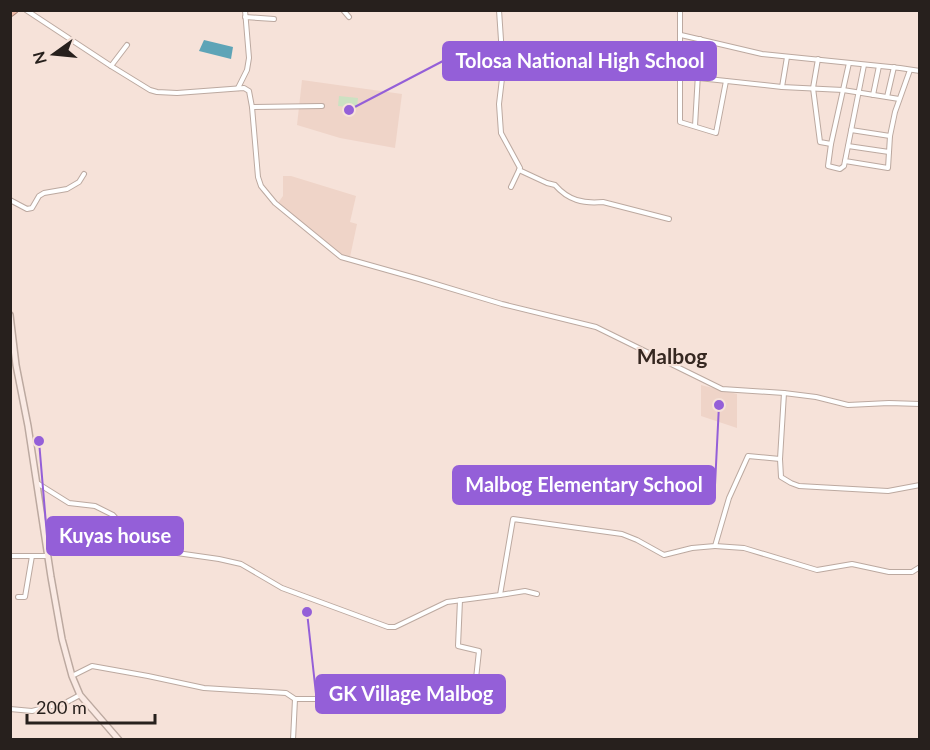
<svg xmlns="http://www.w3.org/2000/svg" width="930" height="750" font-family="Lato,sans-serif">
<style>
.built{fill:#efd4c8}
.green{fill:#cce1c2}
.water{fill:#5ea4b7}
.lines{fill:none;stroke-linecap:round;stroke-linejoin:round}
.street-casing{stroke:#bca9a0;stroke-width:6}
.secondary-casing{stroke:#bca9a0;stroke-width:8}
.highway-casing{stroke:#a88476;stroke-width:9}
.street{stroke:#fff;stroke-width:4}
.secondary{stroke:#faeae4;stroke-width:5}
.highway{stroke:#eebaa6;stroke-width:7}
.labels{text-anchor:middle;stroke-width:4.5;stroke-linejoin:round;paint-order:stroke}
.quarter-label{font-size:21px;font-weight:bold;fill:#352720;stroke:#f6e2d9}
.leader{fill:none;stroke:#945fd8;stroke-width:2}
.callout-dot{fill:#945fd8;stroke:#f6e2d9;stroke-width:2}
.callout{fill:#945fd8;stroke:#945fd8;stroke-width:2}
.callout-label{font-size:20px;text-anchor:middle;font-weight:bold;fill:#fff}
</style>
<rect width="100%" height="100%" fill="#f6e2d9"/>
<g class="built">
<polygon points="302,80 402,94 395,148 340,138 297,125"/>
<polygon points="283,176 291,176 356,196 350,222 357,224 350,257 342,256 278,203 283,196"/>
<polygon points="701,385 737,394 737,428 701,416"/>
</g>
<polygon class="green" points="339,96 358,98 357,108 338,106"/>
<polygon class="water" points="204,40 233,47 231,59 199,51"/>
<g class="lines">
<defs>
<g id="street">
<polyline points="26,10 111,66 150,90 157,92 177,93 244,88 249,91 252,107 258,177 261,186 275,203 341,257 419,279 502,304 596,327 722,389 784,393 816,397 848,405 889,403 920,404"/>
<polyline points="343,10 349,17"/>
<polyline points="499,10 503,70 499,104 501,133 520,168 511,187"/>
<polyline points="680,10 680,122 716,133 726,81"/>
<polyline points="245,17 274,19"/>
<polyline points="681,35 762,54 900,68 920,71"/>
<polyline points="818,59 813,88 820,142 831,144 849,63"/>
<polyline points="864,65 845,161 888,168 890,136 895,112 910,70"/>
<polyline points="111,66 127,45"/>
<polyline points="680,76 782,87 843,90 899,99"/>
<polyline points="782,87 787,57"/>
<polyline points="238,88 247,70 249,58 245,10"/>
<polyline points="873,95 879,66"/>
<polyline points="887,97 894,67"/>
<polyline points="252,107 322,106"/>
<polyline points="695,126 700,39"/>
<polyline points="851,130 890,136"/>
<polyline points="831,144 828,166 840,169 844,166 845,161"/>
<polyline points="848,146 889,152"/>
<path d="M519 170 547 183 555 185C568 200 583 204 603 202L669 219"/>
<polyline points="10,200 27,209 32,208 39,196 44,193 67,189 79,182 84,174"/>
<polyline points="784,393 780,459 781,477 791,483 799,486 888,491 920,485"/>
<polyline points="37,483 69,503 95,506 113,515 128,532 148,545 177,553 219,559 241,564 282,588 388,627 395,627 447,602 500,595 513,519 622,534 637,540 664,555 692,548 715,546 729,498 748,456 780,459"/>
<polyline points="715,546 744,548 817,570 852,564 889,572 912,572 920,567"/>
<polyline points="10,556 48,556"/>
<polyline points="500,595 525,591 537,594"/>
<polyline points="18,597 25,597 32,556"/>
<polyline points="460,600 458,646 479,651 474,697"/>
<polyline points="72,676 92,666 148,676 204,688 286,693 295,699"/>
<polyline points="10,709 32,711 67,702 80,695"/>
<polyline points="293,740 295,699 331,699 402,707 450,711"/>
</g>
<polyline id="secondary" points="10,315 16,365 28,426 51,577 62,639 72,676 80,695 119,740"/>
<polyline id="highway" points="10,13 14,10"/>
</defs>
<use href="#street" class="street-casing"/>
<use href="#secondary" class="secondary-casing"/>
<use href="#highway" class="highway-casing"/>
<use href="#street" class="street"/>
<use href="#secondary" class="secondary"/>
<use href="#highway" class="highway"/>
</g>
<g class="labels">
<g class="quarter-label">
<text x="672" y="364">Malbog</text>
</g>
</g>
<path class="leader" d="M349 110L443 61M719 405L715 485M39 441L47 536M307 612L316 694"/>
<g class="callout-dot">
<circle cx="349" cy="110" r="6"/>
<circle cx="719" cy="405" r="6"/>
<circle cx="39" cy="441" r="6"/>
<circle cx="307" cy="612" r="6"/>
</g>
<g class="callout">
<rect x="443" y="42" width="273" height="38" rx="6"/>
<rect x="453" y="466" width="262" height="38" rx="6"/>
<rect x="47" y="517" width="136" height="38" rx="6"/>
<rect x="316" y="675" width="189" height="38" rx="6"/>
</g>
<g class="callout-label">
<text x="580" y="68">Tolosa National High School</text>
<text x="584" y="492">Malbog Elementary School</text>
<text x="115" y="543">Kuyas house</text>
<text x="411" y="701">GK Village Malbog</text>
</g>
<rect width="930" height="750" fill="none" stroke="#27201d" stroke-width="24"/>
<g transform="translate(54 54) rotate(255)" stroke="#f6e2d9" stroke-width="4.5" paint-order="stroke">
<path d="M0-4.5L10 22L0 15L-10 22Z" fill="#27201d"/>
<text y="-9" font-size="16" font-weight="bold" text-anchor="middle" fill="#27201d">N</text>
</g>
<path d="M27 714v9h128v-9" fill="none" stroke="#27201d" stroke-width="3"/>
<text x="36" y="714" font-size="18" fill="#27201d" stroke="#f6e2d9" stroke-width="4.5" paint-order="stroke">200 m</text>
</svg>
